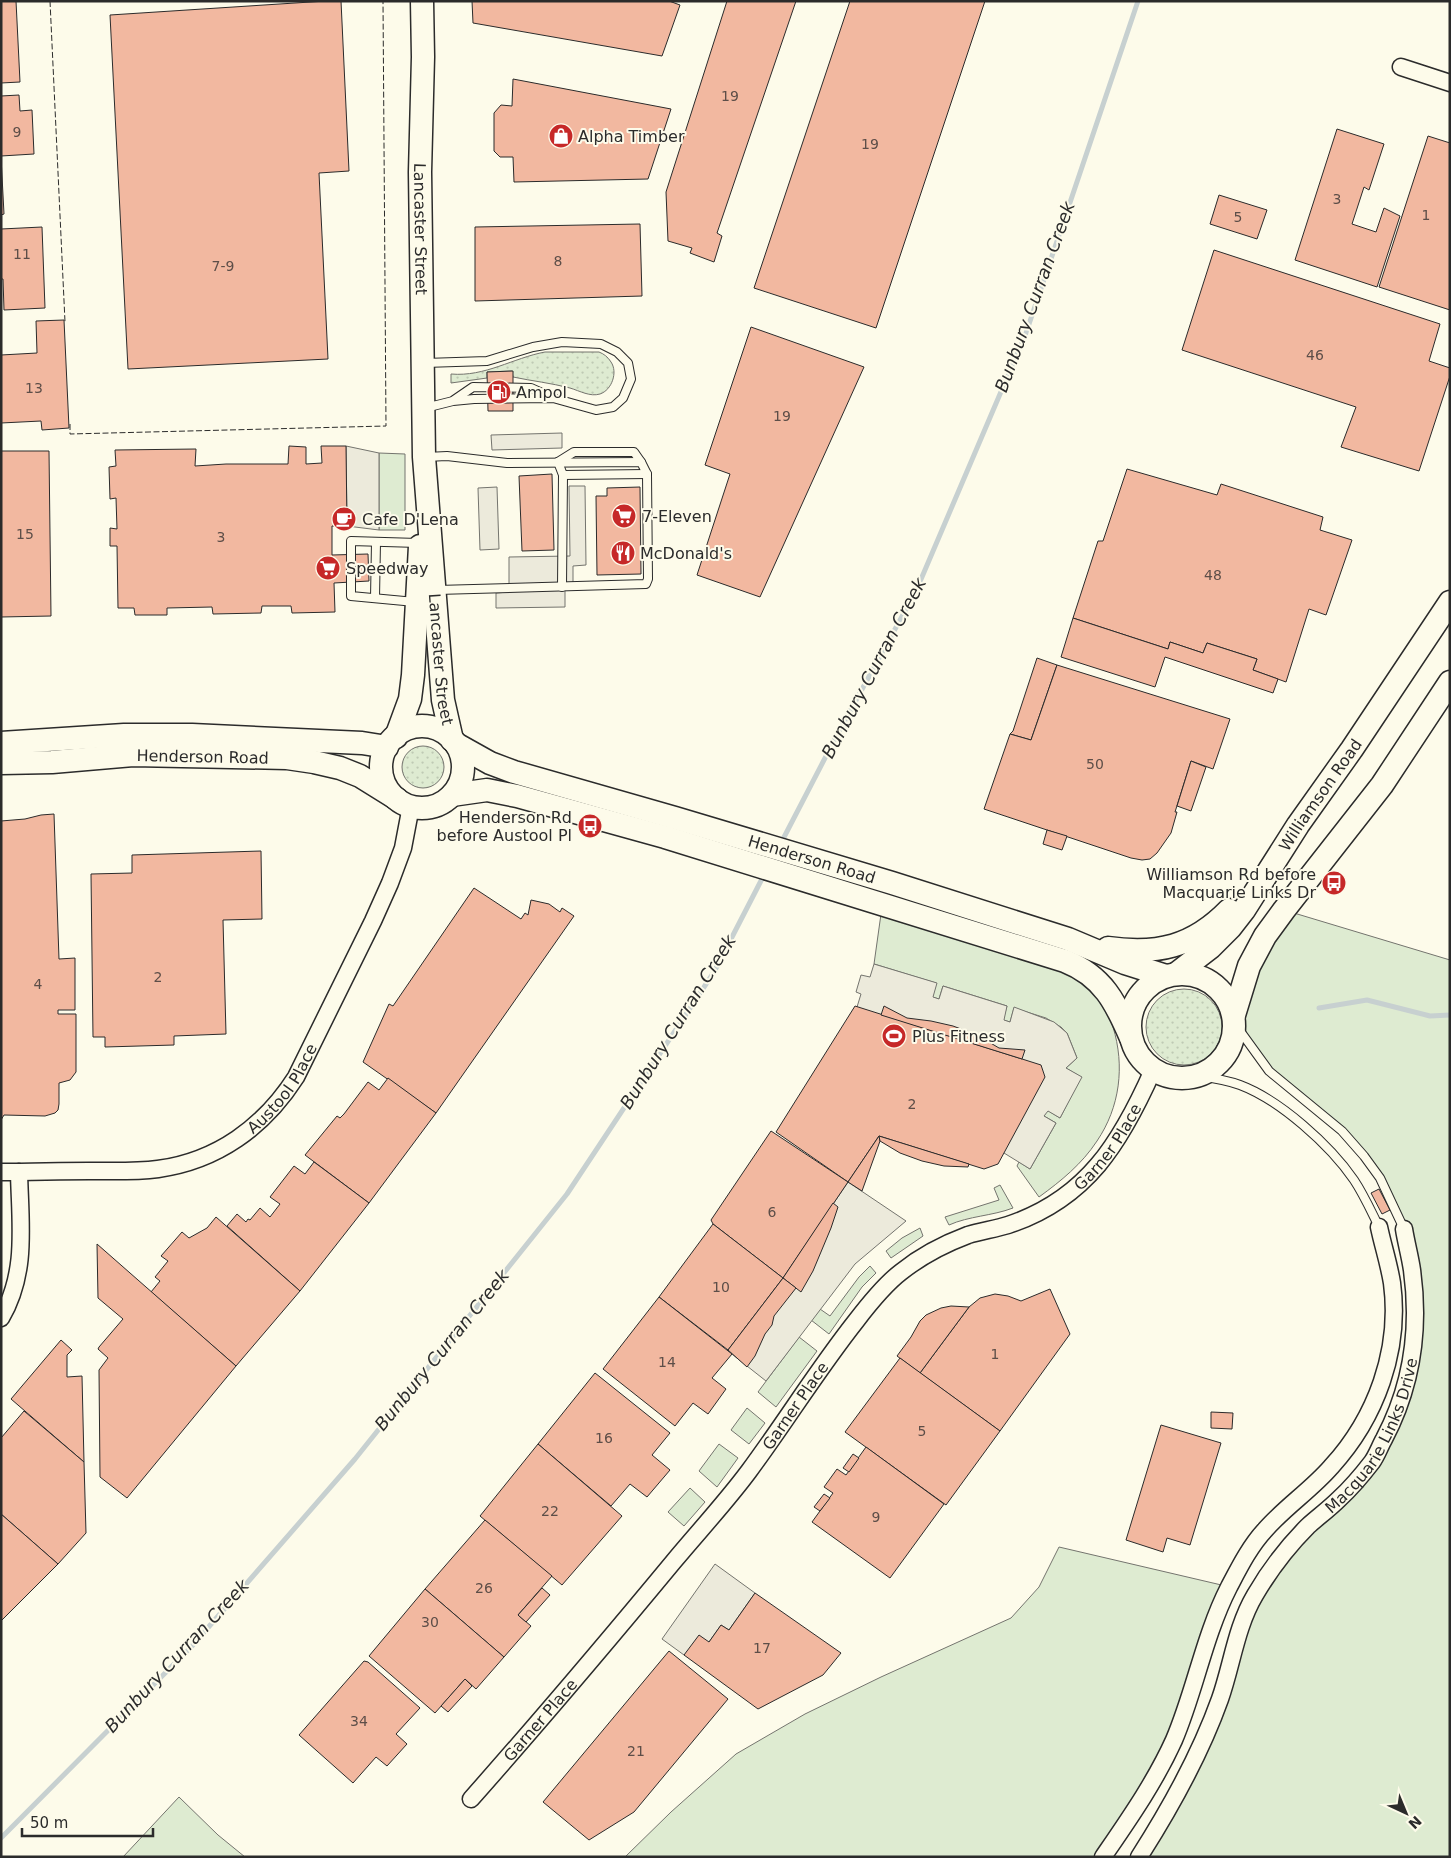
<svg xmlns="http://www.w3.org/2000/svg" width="1451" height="1858" font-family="'DejaVu Sans',sans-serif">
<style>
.grass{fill:#deebd1;stroke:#74746e}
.garden{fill:url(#garden-dots);stroke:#74746e}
.parking{fill:#eceadb;stroke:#74746e}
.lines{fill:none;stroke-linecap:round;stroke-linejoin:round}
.stream{stroke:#c7d0d0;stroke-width:5}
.building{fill:#f2b8a0;stroke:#2b2b2b}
.lane-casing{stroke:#2b2b2b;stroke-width:10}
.street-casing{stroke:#2b2b2b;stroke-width:19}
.secondary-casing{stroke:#2b2b2b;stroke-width:25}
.lane{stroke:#fdfbea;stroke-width:8}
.street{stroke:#fdfbea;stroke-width:16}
.secondary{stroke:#fdfbea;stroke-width:22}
.fence{stroke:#2b2b2b;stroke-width:1;stroke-dasharray:6 2.5;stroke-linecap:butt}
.labels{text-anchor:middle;stroke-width:4;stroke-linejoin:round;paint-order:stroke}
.number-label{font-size:14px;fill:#5d4e48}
.poi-label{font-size:16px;fill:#2b2b2b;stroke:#fdfbea;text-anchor:start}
.street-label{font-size:16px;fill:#2b2b2b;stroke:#fdfbea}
.water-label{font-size:18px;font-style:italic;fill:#2b2b2b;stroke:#fdfbea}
</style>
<defs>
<pattern id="garden-dots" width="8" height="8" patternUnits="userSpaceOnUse" patternTransform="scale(1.25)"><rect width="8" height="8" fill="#deebd1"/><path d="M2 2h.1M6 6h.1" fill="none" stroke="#bfcab4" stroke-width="1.8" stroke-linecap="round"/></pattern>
</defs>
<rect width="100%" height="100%" fill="#fdfbea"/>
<g class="grass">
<polygon points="379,453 405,454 405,530 379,530"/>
<polygon points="1284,910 1450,960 1450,1857 1146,1857 1230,1664 1280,1558 1371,1463 1400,1403 1412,1269 1390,1199 1342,1131 1269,1071 1235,1024"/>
<path d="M881 914 1068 973C1078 979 1087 985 1095 993 1104 1003 1109 1015 1113 1027 1125 1066 1120 1107 1097 1141 1082 1164 1061 1181 1039 1197L1017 1166 1019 1162 1030 1169 1056 1123 1044 1116 1047 1110 1060 1118 1081 1077 1066 1068 1077 1058 1067 1033 1061 1027 1046 1018 1014 1008 1010 1022 1003 1020 1007 1006 943 986 939 999 932 997 936 983 874 964Z"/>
<path d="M1000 1185 1013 1208C992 1216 969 1216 949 1225L945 1217 999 1200 994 1188Z"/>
<polygon points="920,1228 923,1236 891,1258 886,1251 902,1238"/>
<polygon points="870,1266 876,1273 862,1287 829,1334 811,1320 820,1309 830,1316 859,1277"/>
<polygon points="799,1337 817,1351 776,1407 758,1392"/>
<polygon points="747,1408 765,1423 749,1444 731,1430"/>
<polygon points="719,1444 738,1458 717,1487 699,1471"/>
<polygon points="690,1488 705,1502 684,1526 668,1512"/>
<polygon points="1059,1547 1230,1587 1180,1719 1103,1857 625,1857 671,1812 736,1754 805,1714 881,1677 1011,1618 1039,1587"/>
<polygon points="179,1797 218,1835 245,1857 123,1857"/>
</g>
<g class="garden">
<path d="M545 352H599C604 354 608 357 611 362 618 372 612 390 600 394 590 397 580 391 570 388 551 383 532 381 513 377L512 371 487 372V378L451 383V374C485 377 513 358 545 352Z"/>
<circle cx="423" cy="767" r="21"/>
<circle cx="1184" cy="1027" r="38"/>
</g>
<g class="parking">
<polygon points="562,433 562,448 492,450 491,435"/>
<polygon points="346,446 379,453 379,530 347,526"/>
<polygon points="569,486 585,486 586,565 573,566 573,588 565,589 565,607 496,608 496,593 509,592 509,557 570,556"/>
<polygon points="497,487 499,549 480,550 478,488"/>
<polygon points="874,964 937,983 933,997 939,999 943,986 1007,1006 1004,1020 1010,1022 1014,1007 1054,1022 1067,1033 1077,1058 1066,1068 1082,1077 1060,1118 1048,1111 1044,1116 1056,1123 1030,1169 1004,1153 857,1007 861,994 856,992 861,975 870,977"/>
<polygon points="848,1182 906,1221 855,1264 766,1381 728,1351 783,1278"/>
<polygon points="715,1564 755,1593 729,1630 721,1625 709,1642 684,1655 662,1639"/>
</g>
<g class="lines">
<g class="stream">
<polyline points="781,843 838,733 916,591 1026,333 1138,1"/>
<polyline points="1319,1008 1367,1000 1430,1016 1450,1015"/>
<polyline points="1,1838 192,1646 355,1459 567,1194 714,972 765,873"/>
</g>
</g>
<g class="building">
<polygon points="1,1 16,1 20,82 1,83"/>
<polygon points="326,1 341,1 349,171 319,173 328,359 128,369 110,15"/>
<polygon points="472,1 669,1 680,5 662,56 473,23"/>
<polygon points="727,1 796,1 717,233 722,236 714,262 690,253 692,248 668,241 666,192"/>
<polygon points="850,1 985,1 876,328 754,288"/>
<polygon points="513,79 671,109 648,179 514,182 513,157 500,157 494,151 494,113 501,105 512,106"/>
<polygon points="19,95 20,111 32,110 34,154 1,156 1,96"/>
<polygon points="1337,129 1384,144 1369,190 1364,187 1352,224 1376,232 1384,208 1400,216 1377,287 1295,260"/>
<polygon points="1428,136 1450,143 1450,310 1379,287"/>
<polygon points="1,157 4,214 1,215"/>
<polygon points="1219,195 1267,210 1257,239 1210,224"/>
<polygon points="640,224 642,296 475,301 475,227"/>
<polygon points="42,227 45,308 4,310 3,279 1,279 1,229"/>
<polygon points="1214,250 1440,324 1429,361 1450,368 1450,376 1419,471 1341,447 1356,407 1182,350"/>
<polygon points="64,320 69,428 42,430 41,421 1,423 1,355 37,353 36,321"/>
<polygon points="751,327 864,367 760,597 697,575 730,474 705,465"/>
<polygon points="513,371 513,411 488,411 487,372"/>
<polygon points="289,446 306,447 306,464 322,463 321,446 346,446 347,526 332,526 332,555 368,554 369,581 334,583 335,612 292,613 291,606 262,606 261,613 213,614 212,607 167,608 167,615 135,615 134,608 118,608 117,546 110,546 110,528 117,529 116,498 110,499 109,467 116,466 115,450 196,449 195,466 226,464 288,464"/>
<polygon points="1,451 49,451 51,616 1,617"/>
<polygon points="1127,469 1217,495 1221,484 1323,517 1320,530 1352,540 1326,615 1309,609 1286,682 1253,670 1257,659 1207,643 1203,653 1170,642 1168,649 1073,618 1098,541 1103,541"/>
<polygon points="552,474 554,550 522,551 519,476"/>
<polygon points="640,487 641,574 597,575 596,496 607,496 607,488"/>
<polygon points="1073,618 1168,649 1170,642 1203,653 1207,643 1257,659 1253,670 1278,679 1273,693 1165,657 1155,687 1061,657"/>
<polygon points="1037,658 1057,665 1031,740 1010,734 1013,731"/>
<polygon points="1057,665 1230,719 1213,769 1191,761 1175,812 1177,812 1171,833 1157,853 1150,859 1142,860 1131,858 984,809 1010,734 1031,740"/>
<polygon points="1191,761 1206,767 1191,811 1177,806"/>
<polygon points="54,814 59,959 75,958 75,1010 58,1010 58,1014 76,1014 76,1072 70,1080 59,1083 59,1104 58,1110 55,1113 45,1116 4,1115 1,1120 1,821 25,819 41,815"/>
<polygon points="1047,830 1067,836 1062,850 1043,844"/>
<polygon points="261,851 262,919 223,920 226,1034 174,1036 174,1045 105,1047 105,1037 93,1037 91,874 132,873 132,855"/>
<polygon points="474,888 521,919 525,913 528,915 531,900 549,904 560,912 562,908 574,916 436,1113 363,1062 389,1004 393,1006"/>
<polygon points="855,1006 1041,1065 1045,1077 998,1164 984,1169 879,1136 848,1182 776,1132"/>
<polygon points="884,1006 907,1018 931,1021 953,1026 977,1035 999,1048 1025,1050 1022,1059 881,1015"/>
<polygon points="388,1078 436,1113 369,1203 305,1155 337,1116 340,1118 344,1114 368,1082 379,1090"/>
<polygon points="771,1131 848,1182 783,1278 713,1224 711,1220"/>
<polygon points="879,1136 880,1141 862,1191 848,1182"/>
<polygon points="879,1136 969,1164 968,1167 944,1166 922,1161 900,1153 880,1141"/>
<polygon points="314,1162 369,1203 300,1291 227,1226 237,1214 246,1222 248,1219 250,1220 260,1208 270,1217 280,1204 270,1197 294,1166 305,1174"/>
<polygon points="1379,1189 1390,1210 1382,1214 1371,1193"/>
<polygon points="833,1203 838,1207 831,1228 813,1271 801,1292 783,1278"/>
<polygon points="216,1217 300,1291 236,1366 151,1292 160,1281 155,1277 168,1261 161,1256 182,1232 189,1238 207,1228"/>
<polygon points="713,1224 783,1278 728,1350 659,1297"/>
<polygon points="97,1244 236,1366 127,1498 100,1477 99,1370 108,1358 98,1349 99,1347 123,1319 98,1298"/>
<polygon points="783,1278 796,1288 774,1316 772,1325 765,1334 755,1356 747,1367 728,1350"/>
<polygon points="1050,1289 1070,1334 1000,1431 920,1373 969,1307 980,1298 995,1294 1008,1296 1021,1301"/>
<polygon points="659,1297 732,1354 712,1378 726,1389 708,1414 693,1403 675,1426 603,1369"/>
<polygon points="951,1306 969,1307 920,1373 897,1356 911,1337 920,1321 926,1315 941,1308"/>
<polygon points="61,1340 72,1350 67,1355 67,1377 82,1376 84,1462 11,1399"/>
<polygon points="900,1358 1000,1431 946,1505 845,1432"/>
<polygon points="595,1373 670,1433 652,1455 670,1470 647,1497 630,1484 611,1506 538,1444"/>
<polygon points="24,1411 84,1462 86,1533 58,1564 1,1514 1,1438"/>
<polygon points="1211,1412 1233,1413 1232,1429 1211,1428"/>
<polygon points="1161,1425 1221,1443 1190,1545 1167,1538 1163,1552 1126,1540"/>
<polygon points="538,1444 622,1516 562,1585 480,1516"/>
<polygon points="866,1447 944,1504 890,1578 812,1522 833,1493 824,1487 837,1469 846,1475"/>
<polygon points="853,1454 859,1458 849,1472 843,1468"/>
<polygon points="824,1494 830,1498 820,1511 814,1507"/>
<polygon points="1,1514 58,1564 2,1620 1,1620"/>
<polygon points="485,1520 552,1576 518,1615 531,1626 504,1657 425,1589"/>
<polygon points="542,1588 550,1595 526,1622 518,1615"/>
<polygon points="425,1589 504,1657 476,1689 465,1679 435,1713 369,1656"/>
<polygon points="755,1593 841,1653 823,1675 758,1709 684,1655 699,1635 709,1642 721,1625 729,1630"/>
<polygon points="669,1651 728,1699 634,1812 589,1840 543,1802"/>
<polygon points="364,1661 368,1662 420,1708 396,1734 407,1744 387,1766 376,1757 353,1783 299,1735"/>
<polygon points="465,1679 472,1686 448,1712 441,1706"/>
</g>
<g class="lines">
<defs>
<g id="lane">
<polyline points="425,363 487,361 533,347 562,342 601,344 617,352 628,363 631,379 623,398 613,407 596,410 553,398 474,399 453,401 425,408"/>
<polyline points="454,400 473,387 531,388 549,396"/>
<polyline points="426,457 447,456 507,463 641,462 647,474 648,579 646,584 437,590"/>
<polyline points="558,462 563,475 562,587"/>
<polyline points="558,462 574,452 634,452 641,462"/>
<polyline points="563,475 647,474"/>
<polyline points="375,598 376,542"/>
<polyline points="415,602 351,596 351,541 418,543"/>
<polyline points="1235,1024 1269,1071 1342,1131 1364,1156 1380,1178 1404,1229"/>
<path d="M1199 1076C1213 1078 1227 1080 1240 1085 1280 1100 1330 1145 1354 1180 1364 1195 1371 1211 1379 1227"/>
</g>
<g id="street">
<polyline points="1401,67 1450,83"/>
<path id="s1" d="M1 1172C31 1172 60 1171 89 1171 112 1171 135 1172 158 1169 217 1161 264 1127 296 1077L373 921 390 883 403 848 411 806"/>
<path d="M1 1318C28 1272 20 1223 19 1172"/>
<path id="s2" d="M471 1799C540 1721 607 1642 674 1561 699 1531 726 1502 749 1471 786 1421 818 1369 856 1321 869 1304 884 1285 901 1272 921 1256 944 1244 968 1235 981 1231 995 1229 1008 1225 1087 1199 1121 1142 1153 1070"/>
<path d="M1103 1857C1129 1819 1155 1782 1174 1740 1195 1691 1204 1636 1229 1587 1239 1568 1250 1546 1265 1530 1285 1507 1311 1490 1331 1467 1376 1418 1401 1350 1392 1283 1389 1264 1383 1246 1379 1227"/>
<path id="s3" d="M1139 1857C1171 1807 1200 1755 1220 1699 1232 1665 1236 1627 1255 1595 1269 1571 1288 1546 1308 1526 1318 1517 1329 1509 1339 1499 1351 1488 1362 1475 1372 1462 1377 1455 1380 1446 1384 1439 1412 1386 1420 1328 1412 1270 1410 1256 1406 1242 1404 1229"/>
</g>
<g id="secondary">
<path id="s4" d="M422 1 423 57 420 172 424 457 443 700 452 740"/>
<circle cx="422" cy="767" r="41"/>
<polyline points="396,737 410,699 413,675 420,546"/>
<polyline points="1,743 124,735 192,735 362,743 387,747"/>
<path id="s5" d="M456 744 490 763 514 772 675 818 892 883 1068 939 1125 963 1166 976"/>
<path id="s6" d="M1 763 52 762 133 755 287 758 314 762 340 768 360 776 397 799"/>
<path d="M452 795 487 790 517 796 665 837 1065 961C1103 976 1116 1003 1131 1038"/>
<path d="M1108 948C1157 955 1193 947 1229 910"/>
<circle cx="1182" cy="1026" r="52"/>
<path id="s7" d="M1176 974 1211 947 1230 928 1244 910 1298 825 1352 749 1450 602"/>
<polyline points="1234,1015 1249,966 1265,936 1284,910 1382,785 1450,682"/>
</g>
</defs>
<use href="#lane" class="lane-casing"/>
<use href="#street" class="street-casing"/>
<use href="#secondary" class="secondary-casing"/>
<use href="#lane" class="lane"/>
<use href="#street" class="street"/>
<use href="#secondary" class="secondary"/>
<g class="fence">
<polyline points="50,1 65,322"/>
<polyline points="70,424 70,434 386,426 383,1"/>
</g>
</g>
<defs>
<symbol id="shop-disc" viewBox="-11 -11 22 22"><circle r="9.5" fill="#c62828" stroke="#fdfbea"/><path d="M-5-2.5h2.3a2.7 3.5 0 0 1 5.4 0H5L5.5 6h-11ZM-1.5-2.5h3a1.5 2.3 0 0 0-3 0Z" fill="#fff"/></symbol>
<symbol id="fuel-disc" viewBox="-11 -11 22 22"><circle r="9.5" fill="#c62828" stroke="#fdfbea"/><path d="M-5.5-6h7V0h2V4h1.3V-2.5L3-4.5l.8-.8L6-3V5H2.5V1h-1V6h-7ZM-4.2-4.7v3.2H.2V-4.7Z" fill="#fff"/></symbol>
<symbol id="supermarket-disc" viewBox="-11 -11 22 22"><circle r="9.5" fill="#c62828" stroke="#fdfbea"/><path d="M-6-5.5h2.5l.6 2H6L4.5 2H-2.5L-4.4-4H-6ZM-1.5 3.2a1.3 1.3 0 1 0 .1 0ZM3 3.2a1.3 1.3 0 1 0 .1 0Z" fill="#fff"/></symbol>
<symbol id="cafe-disc" viewBox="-11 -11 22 22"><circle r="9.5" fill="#c62828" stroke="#fdfbea"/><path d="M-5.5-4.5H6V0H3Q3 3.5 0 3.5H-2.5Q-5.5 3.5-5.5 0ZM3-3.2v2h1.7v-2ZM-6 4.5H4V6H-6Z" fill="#fff"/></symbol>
<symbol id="restaurant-disc" viewBox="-11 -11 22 22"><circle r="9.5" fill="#c62828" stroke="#fdfbea"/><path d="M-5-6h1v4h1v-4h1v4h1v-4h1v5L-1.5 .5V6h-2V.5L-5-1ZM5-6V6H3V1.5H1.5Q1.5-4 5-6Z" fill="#fff"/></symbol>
<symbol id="bus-disc" viewBox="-11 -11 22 22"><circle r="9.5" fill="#c62828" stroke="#fdfbea"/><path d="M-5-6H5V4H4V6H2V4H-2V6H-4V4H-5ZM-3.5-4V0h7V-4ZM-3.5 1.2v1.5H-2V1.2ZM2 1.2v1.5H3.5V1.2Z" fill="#fff"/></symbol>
<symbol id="stadium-disc" viewBox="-11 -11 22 22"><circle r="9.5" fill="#c62828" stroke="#fdfbea"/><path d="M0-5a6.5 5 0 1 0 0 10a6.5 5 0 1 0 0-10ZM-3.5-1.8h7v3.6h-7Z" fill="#fff"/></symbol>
</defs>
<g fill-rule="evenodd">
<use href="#shop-disc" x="547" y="122" width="28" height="28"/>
<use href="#fuel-disc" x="485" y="378" width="28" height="28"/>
<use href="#supermarket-disc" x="610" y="502" width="28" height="28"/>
<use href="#cafe-disc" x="330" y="505" width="28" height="28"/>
<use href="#restaurant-disc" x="609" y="539" width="28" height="28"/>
<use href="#supermarket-disc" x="314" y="554" width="28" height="28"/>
<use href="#bus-disc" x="576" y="812" width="28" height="28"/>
<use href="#bus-disc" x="1320" y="869" width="28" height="28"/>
<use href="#stadium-disc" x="880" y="1022" width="28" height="28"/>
</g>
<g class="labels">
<g class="number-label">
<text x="730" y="101">19</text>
<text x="17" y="137">9</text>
<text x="870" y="149">19</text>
<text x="1337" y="204">3</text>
<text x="1426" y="220">1</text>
<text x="1238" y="222">5</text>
<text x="22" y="259">11</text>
<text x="558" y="266">8</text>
<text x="223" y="271">7-9</text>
<text x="1315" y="360">46</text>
<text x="34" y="393">13</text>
<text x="782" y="421">19</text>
<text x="25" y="539">15</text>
<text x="221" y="542">3</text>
<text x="1213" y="580">48</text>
<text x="1095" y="769">50</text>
<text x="158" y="982">2</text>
<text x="38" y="989">4</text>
<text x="912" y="1109">2</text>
<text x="772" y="1217">6</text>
<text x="721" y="1292">10</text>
<text x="995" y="1359">1</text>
<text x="667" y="1367">14</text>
<text x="922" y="1436">5</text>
<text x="604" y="1443">16</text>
<text x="550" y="1516">22</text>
<text x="876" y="1522">9</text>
<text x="484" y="1593">26</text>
<text x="430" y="1627">30</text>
<text x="762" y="1653">17</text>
<text x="359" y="1726">34</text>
<text x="636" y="1756">21</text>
</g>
<g class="poi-label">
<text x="578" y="142">Alpha Timber</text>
<text x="516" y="398">Ampol</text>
<text x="642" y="522">7-Eleven</text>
<text x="362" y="525">Cafe D'Lena</text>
<text x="640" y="559">McDonald's</text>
<text x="346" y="574">Speedway</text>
<text x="572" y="823" text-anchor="end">Henderson Rd<tspan x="572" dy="18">before Austool Pl</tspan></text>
<text x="1316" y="880" text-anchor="end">Williamson Rd before<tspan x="1316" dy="18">Macquarie Links Dr</tspan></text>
<text x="912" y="1042">Plus Fitness</text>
</g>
<g class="street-label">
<text dy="6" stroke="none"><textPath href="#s4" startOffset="228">Lancaster Street</textPath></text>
<text dy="6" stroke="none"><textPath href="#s4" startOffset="659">Lancaster Street</textPath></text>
<text dy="6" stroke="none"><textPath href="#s6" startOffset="202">Henderson Road</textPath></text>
<text dy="6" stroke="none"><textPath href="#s7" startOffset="232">Williamson Road</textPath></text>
<text dy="6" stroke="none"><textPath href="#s5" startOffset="375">Henderson Road</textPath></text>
<text dy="6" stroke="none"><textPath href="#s1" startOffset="311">Austool Place</textPath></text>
<text dy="6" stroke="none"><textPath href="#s2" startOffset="929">Garner Place</textPath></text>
<text dy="6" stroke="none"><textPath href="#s2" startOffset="510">Garner Place</textPath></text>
<text dy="6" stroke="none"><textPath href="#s3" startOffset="489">Macquarie Links Drive</textPath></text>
<text dy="6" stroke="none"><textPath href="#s2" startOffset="105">Garner Place</textPath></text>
</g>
<g class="water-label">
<text transform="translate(1035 297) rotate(-70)" y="6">Bunbury Curran Creek</text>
<text transform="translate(874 668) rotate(-62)" y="6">Bunbury Curran Creek</text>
<text transform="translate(678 1022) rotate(-58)" y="6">Bunbury Curran Creek</text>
<text transform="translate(442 1350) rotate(-51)" y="6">Bunbury Curran Creek</text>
<text transform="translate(177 1656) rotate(-47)" y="6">Bunbury Curran Creek</text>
</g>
</g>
<rect width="1451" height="1858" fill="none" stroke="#2b2b2b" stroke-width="5"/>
<g transform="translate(1406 1813) rotate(136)" stroke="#fdfbea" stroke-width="4" paint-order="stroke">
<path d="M0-4L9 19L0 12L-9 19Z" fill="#2b2b2b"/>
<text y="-8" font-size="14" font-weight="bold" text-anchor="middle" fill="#2b2b2b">N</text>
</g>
<path d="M22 1828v8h131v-8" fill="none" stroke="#2b2b2b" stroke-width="2.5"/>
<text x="30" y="1828" font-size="15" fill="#2b2b2b" stroke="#fdfbea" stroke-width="4" paint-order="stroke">50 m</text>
</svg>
